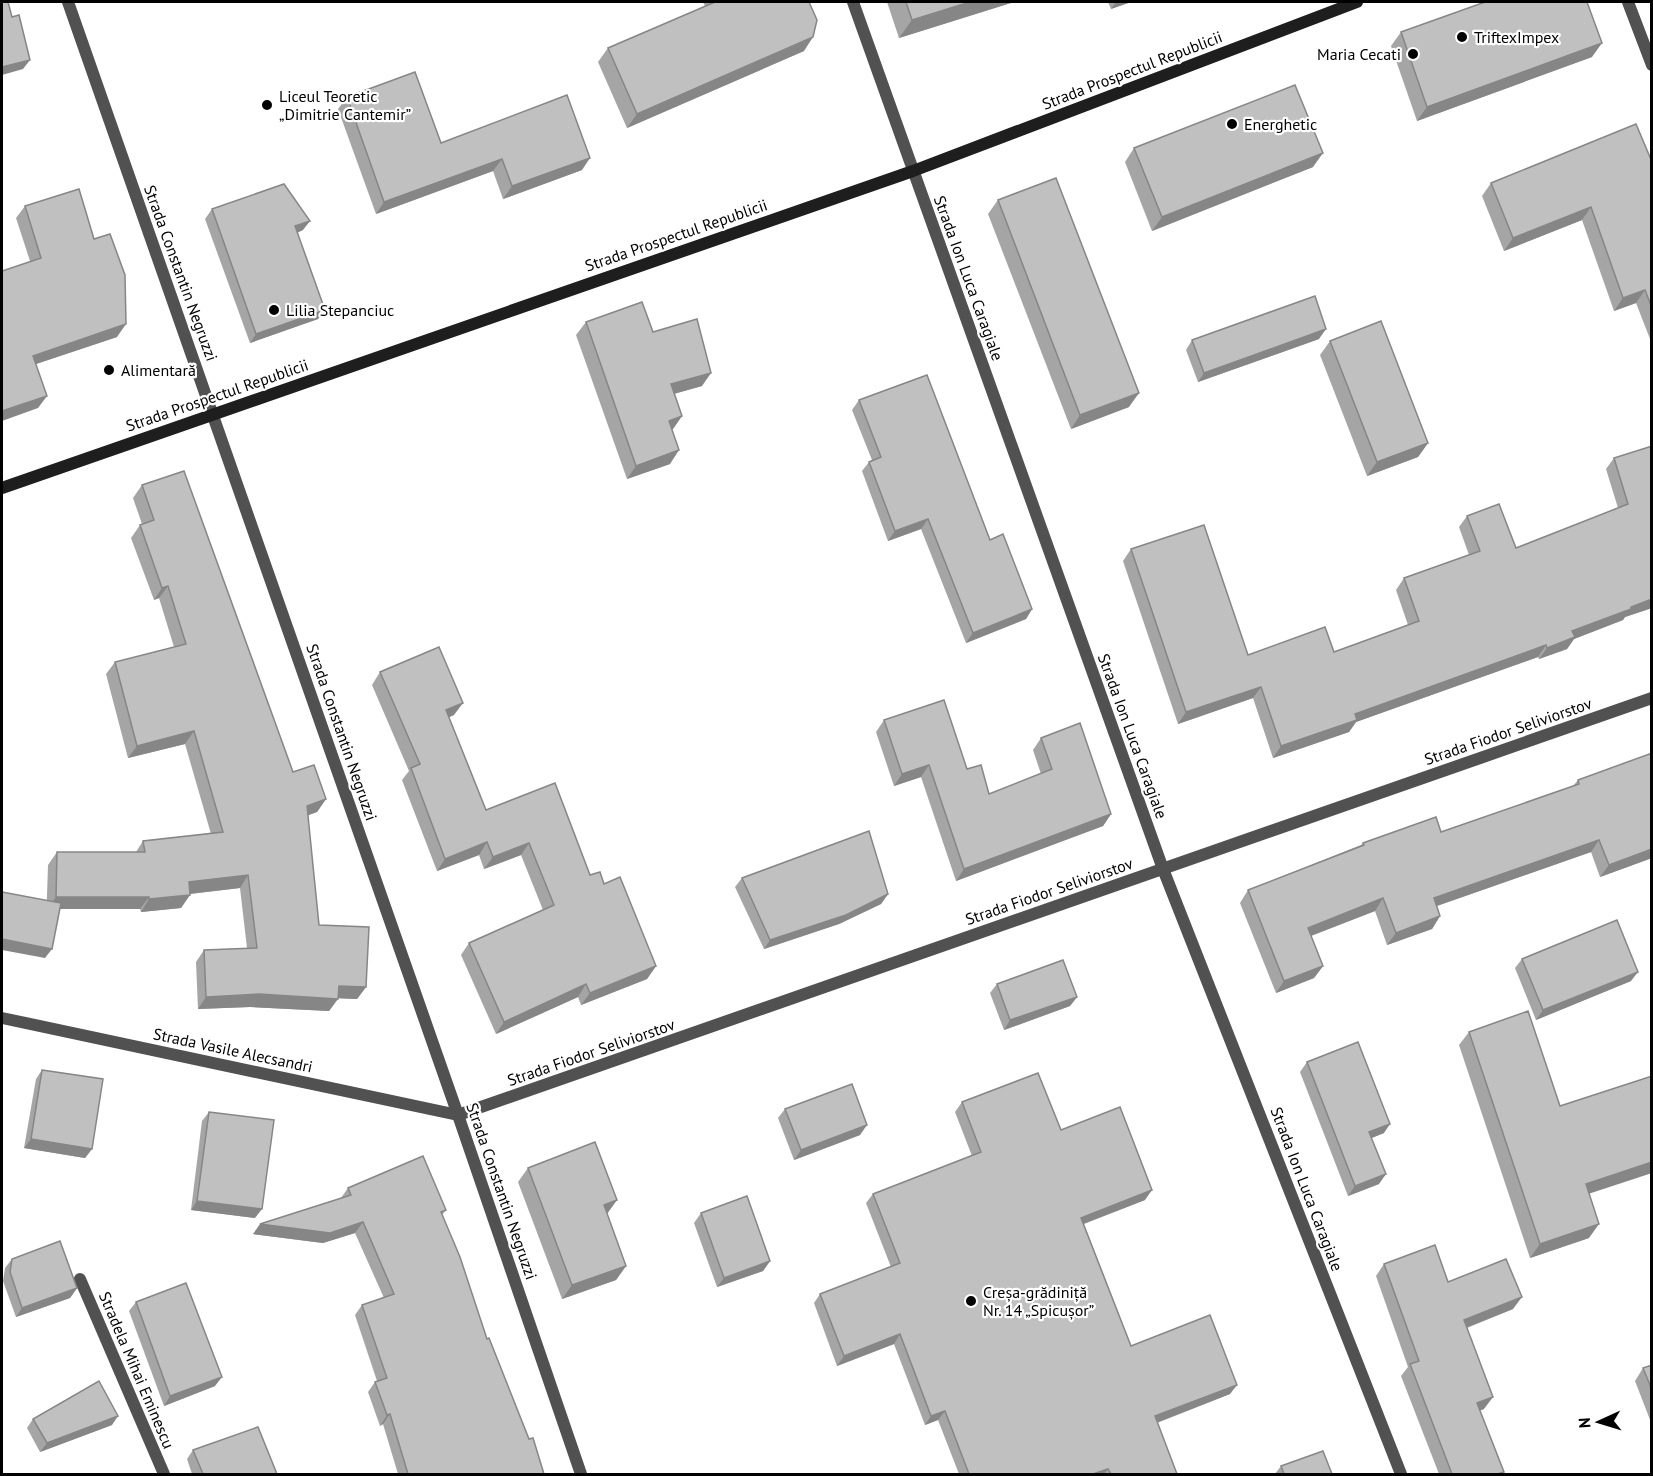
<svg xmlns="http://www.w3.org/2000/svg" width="1653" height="1476" font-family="'PT Sans',sans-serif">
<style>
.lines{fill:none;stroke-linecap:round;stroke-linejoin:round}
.street{stroke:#515151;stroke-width:12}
.secondary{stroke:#1e1e1e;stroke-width:12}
.wall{fill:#a5a5a5}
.shaded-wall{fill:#868686}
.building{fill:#c0c0c0;stroke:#868686;stroke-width:1.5}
.poi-dot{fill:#000;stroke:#fff;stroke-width:2}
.labels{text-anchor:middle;stroke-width:4.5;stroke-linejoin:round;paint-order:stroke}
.poi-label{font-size:16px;fill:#000;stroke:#fff;text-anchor:start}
.street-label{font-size:16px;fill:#000;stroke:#fff}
</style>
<rect width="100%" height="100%" fill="#fff"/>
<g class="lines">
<g class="street">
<polyline points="68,2 458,1115 581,1474"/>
<polyline points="853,2 1163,869 1401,1474"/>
<polyline points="1628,2 1652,65"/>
<polyline points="2,1018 458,1115 1652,698"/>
<polyline points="80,1279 164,1474"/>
</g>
<polyline class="secondary" points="2,488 913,171 1357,2"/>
</g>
<g class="wall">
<polygon points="703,2 809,2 804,51 627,128 598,62 608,48 705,6"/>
<polygon points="887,2 1014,2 899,38"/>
<polygon points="1108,2 1131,2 1111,9"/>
<polygon points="1401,32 1592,57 1417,121 1391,46"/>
<polygon points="347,97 441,143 582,170 503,199 493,171 376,214 338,109"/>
<polygon points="1134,148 1313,167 1152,231 1125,162"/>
<polygon points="1652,162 1652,344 1636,303 1614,311 1582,220 1504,251 1482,196 1491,183"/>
<polygon points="998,200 1129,407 1071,429 988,214"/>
<polygon points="25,206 117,337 36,364 38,408 30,261 16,218"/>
<polygon points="212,209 303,230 297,233 325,310 318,319 250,343 205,219"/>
<polygon points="586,322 653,332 702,386 674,394 682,416 672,430 670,464 627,479 576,335"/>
<polygon points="1319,339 1198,382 1186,350 1192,340"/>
<polygon points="1330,341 1428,443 1418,457 1367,476 1320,355"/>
<polygon points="859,400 990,540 1032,609 1026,619 966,643 921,529 888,541 862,471 869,462 872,460 852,410"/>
<polygon points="1652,446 1652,608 1625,617 1623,620 1574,639 1567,649 1539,659 1538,657 1356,722 1349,732 1273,758 1253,698 1178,724 1123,561 1131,549 1248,655 1334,652 1408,625 1396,590 1404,578 1469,555 1459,527 1467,516 1516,548 1618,508 1606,469 1614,458"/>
<polygon points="142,485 293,772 326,799 317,812 308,815 319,925 366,987 357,999 338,998 329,1011 250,1007 198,1009 196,962 204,950 247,948 240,888 190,894 181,908 141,912 140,909 60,909 45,958 48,865 57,852 136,852 143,841 211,834 185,744 128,758 106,674 115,662 174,647 159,598 154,600 131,538 140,525 142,524 133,498"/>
<polygon points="380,672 454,715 449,717 486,810 604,884 656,966 647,979 581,1005 578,997 496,1034 461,955 469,943 543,910 521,855 484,869 479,855 437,871 402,780 409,771 372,685"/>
<polygon points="884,720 967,769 989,794 1041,774 1033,750 1041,738 1111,814 1103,826 956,881 921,777 894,786 876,732"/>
<polygon points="1578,780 1652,858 1600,877 1591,852 1437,906 1440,916 1432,929 1387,945 1375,911 1311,936 1323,966 1314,978 1276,993 1240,903 1248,890 1361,845 1363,843 1441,832 1573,786"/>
<polygon points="742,878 888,894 881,904 839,924 764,949 735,887"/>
<polygon points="1522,959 1631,981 1536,1020 1515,968"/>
<polygon points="997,984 1077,997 1070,1006 1004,1030 990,993"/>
<polygon points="1469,1032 1589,1194 1589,1238 1530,1258 1459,1045"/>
<polygon points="1307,1062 1384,1133 1371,1138 1379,1184 1348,1196 1300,1072"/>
<polygon points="42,1070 92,1149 85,1158 24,1148 36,1079"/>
<polygon points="962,1102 1061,1130 1145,1200 1084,1224 1131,1346 1230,1394 1157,1423 1177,1474 959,1474 938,1420 925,1425 894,1344 837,1366 814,1303 820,1294 891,1267 866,1203 873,1194 972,1156 955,1112"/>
<polygon points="785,1109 860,1135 794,1160 778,1118"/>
<polygon points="209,1112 255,1218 191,1210 202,1121"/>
<polygon points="528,1168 607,1214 626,1266 616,1280 562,1299 518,1182"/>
<polygon points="348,1188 446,1210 442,1215 487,1339 544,1474 398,1474 383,1424 380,1426 368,1392 375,1382 377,1381 355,1315 362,1305 384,1298 355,1233 323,1243 253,1234 341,1198"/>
<polygon points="701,1213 770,1261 763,1271 717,1287 694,1223"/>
<polygon points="12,1259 77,1288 70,1298 16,1317 3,1281 5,1268"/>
<polygon points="1384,1264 1448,1282 1513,1309 1467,1328 1484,1409 1480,1410 1502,1474 1439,1474 1401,1376 1408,1367 1376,1276"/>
<polygon points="136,1302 215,1386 164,1406 129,1311"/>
<polygon points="1652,1365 1652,1425 1635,1381 1643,1368"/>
<polygon points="33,1419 112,1425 40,1452 27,1428"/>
<polygon points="193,1450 277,1474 192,1474 187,1459"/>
<polygon points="1281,1466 1332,1474 1275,1474"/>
</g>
<g class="shaded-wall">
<polygon points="970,2 1014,2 899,38 912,20"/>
<polygon points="1116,2 1131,2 1111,9"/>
<polygon points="813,37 804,51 627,128 637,114"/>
<polygon points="1602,43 1592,57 1417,121 1427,107"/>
<polygon points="30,60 23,69 2,75 2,67"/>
<polygon points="1323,153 1313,167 1152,231 1162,217"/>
<polygon points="590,158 582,170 503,199 512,186"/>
<polygon points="502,159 493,171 376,214 384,202"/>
<polygon points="1591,207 1582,220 1504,251 1513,238"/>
<polygon points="310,221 303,230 288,236 295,226"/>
<polygon points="1645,290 1636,303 1614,311 1623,298"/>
<polygon points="325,310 318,319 250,343 256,334"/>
<polygon points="126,324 117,337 24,368 33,356"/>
<polygon points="1326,329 1319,339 1198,382 1204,373"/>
<polygon points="711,373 702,386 662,397 671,384"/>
<polygon points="1139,393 1129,407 1071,429 1080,415"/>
<polygon points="47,396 38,408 2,421 2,411"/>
<polygon points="682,416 673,429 660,434 669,421"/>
<polygon points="1428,443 1418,457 1367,476 1377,462"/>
<polygon points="679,450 670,464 627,479 636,466"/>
<polygon points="928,519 921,529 888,541 895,531"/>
<polygon points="168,586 159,598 154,600 162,588"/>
<polygon points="1652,599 1652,608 1625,617 1623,620 1574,639 1567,649 1539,659 1547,648 1572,631"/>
<polygon points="1032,609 1026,619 966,643 973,633"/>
<polygon points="1546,645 1538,657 1356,722 1349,732 1273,758 1281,746 1355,714"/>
<polygon points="1261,687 1253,698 1178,724 1186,712"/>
<polygon points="463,703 454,715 438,722 446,710"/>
<polygon points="194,731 185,744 128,758 137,746"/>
<polygon points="929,765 921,777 894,786 902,774"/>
<polygon points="326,799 317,812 298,819 307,806"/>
<polygon points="1111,814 1103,826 956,881 964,869"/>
<polygon points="1599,840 1591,852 1425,910 1434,898"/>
<polygon points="487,842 479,855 437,871 445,859"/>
<polygon points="529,843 521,855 484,869 493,857"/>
<polygon points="1652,849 1652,858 1600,877 1609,865"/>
<polygon points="248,875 240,888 180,895 189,882"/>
<polygon points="888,894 881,904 839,924 764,949 770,940"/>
<polygon points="190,895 181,908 141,912 149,899"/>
<polygon points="56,897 149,897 140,909 47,909"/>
<polygon points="1383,898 1375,911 1300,940 1308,928"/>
<polygon points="1440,916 1432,929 1387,945 1396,933"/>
<polygon points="2,939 52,949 45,958 2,950"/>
<polygon points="656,966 647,979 581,1005 590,993"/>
<polygon points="1323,966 1314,978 1276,993 1284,981"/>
<polygon points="1638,972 1631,981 1536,1020 1543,1010"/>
<polygon points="586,984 578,997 496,1034 504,1022"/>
<polygon points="339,986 366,987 357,999 330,998"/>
<polygon points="259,994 338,999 329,1011 250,1007 198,1009 206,997"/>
<polygon points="1077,997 1070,1006 1004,1030 1010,1020"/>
<polygon points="1390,1124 1384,1133 1362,1142 1369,1132"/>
<polygon points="867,1125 860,1135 794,1160 801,1150"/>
<polygon points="31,1139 92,1149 85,1158 24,1148"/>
<polygon points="1652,1162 1652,1173 1576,1198 1586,1184"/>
<polygon points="1386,1174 1379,1184 1348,1196 1355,1186"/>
<polygon points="1152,1190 1145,1200 1075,1227 1081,1218"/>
<polygon points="617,1200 607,1214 604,1205"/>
<polygon points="197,1201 262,1209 255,1218 191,1210"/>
<polygon points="363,1222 355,1233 323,1243 253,1234 260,1224"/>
<polygon points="1599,1224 1589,1238 1530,1258 1540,1244"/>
<polygon points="770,1261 763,1271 717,1287 724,1278"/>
<polygon points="626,1266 616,1280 562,1299 572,1285"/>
<polygon points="77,1288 70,1298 16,1317 22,1308"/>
<polygon points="1522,1297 1513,1309 1455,1332 1464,1320"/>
<polygon points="900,1334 894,1344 837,1366 844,1356"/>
<polygon points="222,1377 215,1386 164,1406 170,1396"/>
<polygon points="1237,1385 1230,1394 1148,1426 1155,1416"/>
<polygon points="1493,1397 1484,1409 1469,1415 1477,1403"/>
<polygon points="945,1411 938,1420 925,1425 931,1416"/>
<polygon points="390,1414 383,1424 380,1426 387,1415"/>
<polygon points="118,1416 112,1425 40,1452 47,1443"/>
<polygon points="1108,1469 1104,1474 1093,1474"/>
</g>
<g class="building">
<polygon points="2,2 8,2 12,17 19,15 30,60 2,67"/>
<polygon points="715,2 809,2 817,20 813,37 637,114 608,48"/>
<polygon points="906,2 970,2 912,20"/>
<polygon points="1485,2 1587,2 1602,43 1427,107 1401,32"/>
<polygon points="415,72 441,143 567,95 590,158 512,186 502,159 384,202 347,97"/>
<polygon points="1295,85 1323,153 1162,217 1134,148"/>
<polygon points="1636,124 1652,162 1652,308 1645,290 1623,298 1591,207 1513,238 1491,183"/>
<polygon points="1056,178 1139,393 1080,415 998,200"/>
<polygon points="284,184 310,221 295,226 325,310 256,334 212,209"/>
<polygon points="79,189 94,239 110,234 125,275 126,324 33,356 47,396 2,411 2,271 41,258 25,206"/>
<polygon points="1315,296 1326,329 1204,373 1192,340"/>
<polygon points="642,302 653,332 697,319 711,373 671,384 682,416 669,421 679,450 636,466 586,322"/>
<polygon points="1381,321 1428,443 1377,462 1330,341"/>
<polygon points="927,375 990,540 1003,534 1032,609 973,633 928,519 895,531 869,462 881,457 859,400"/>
<polygon points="1652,446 1652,599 1631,607 1631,609 1572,631 1575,637 1547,648 1546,645 1355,714 1357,720 1281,746 1261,687 1186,712 1131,549 1204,525 1248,655 1325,627 1334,652 1419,621 1404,578 1480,551 1467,516 1499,504 1516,548 1628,504 1614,458"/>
<polygon points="184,471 293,772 314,765 326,799 307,806 319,925 369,927 366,987 339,986 338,999 259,994 206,997 204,950 257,948 248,875 189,882 190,895 149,899 149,897 56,897 57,852 145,852 143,841 223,832 194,731 137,746 115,662 186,644 168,586 162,588 140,525 154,520 142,485"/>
<polygon points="439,647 463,703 446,710 486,810 555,783 590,875 600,872 604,884 620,877 656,966 590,993 586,984 504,1022 469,943 554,905 529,843 493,857 487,842 445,859 411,768 420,764 380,672"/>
<polygon points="944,700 967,769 981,765 989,794 1052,769 1041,738 1080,723 1111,814 964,869 929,765 902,774 884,720"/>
<polygon points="1652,753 1652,849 1609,865 1599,840 1434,898 1440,916 1396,933 1383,898 1308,928 1323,966 1284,981 1248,890 1364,845 1363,843 1436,817 1441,832 1579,784 1578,780"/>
<polygon points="869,831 888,894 846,915 770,940 742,878"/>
<polygon points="2,892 61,903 52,949 2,939"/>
<polygon points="1617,920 1638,972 1543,1010 1522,959"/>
<polygon points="1063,960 1077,997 1010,1020 997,984"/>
<polygon points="1528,1011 1560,1106 1652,1076 1652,1162 1586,1184 1599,1224 1540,1244 1469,1032"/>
<polygon points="1358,1042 1390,1124 1369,1132 1386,1174 1355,1186 1307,1062"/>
<polygon points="42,1070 103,1079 92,1149 31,1139"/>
<polygon points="1038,1073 1061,1130 1120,1107 1152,1190 1081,1218 1131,1346 1210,1315 1237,1385 1155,1416 1177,1474 1111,1474 1108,1469 1093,1474 969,1474 945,1411 931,1416 900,1334 844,1356 820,1294 900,1263 873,1194 981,1152 962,1102"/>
<polygon points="852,1084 867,1125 801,1150 785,1109"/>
<polygon points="209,1112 274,1120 262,1209 197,1201"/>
<polygon points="595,1142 617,1200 604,1205 626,1266 572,1285 528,1168"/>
<polygon points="423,1156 446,1210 441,1212 460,1257 487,1339 489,1338 529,1439 533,1438 544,1474 408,1474 390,1414 387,1415 375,1382 387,1378 362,1305 394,1294 363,1222 330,1233 260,1224 351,1195 348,1188"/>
<polygon points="747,1196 770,1261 724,1278 701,1213"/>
<polygon points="60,1241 77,1288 22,1308 10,1272 12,1259"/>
<polygon points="1435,1245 1448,1282 1506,1259 1522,1297 1464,1320 1493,1397 1477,1403 1504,1472 1497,1474 1452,1474 1410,1364 1419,1361 1384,1264"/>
<polygon points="186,1283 222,1377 170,1396 136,1302"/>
<polygon points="1652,1365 1652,1390 1643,1368"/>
<polygon points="99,1381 118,1416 47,1443 33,1419"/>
<polygon points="258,1427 277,1474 203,1474 193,1450"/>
<polygon points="1323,1451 1332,1474 1284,1474 1281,1466"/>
</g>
<g class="poi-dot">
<circle cx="1462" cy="37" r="6"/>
<circle cx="1413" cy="54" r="6"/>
<circle cx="267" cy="105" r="6"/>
<circle cx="1232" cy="124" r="6"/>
<circle cx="274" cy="310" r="6"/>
<circle cx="109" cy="370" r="6"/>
<circle cx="971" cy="1301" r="6"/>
</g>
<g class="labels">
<g class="poi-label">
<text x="1474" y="43">TriftexImpex</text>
<text x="1401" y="60" text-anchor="end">Maria Cecati</text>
<text x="279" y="102">Liceul Teoretic<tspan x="279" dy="18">„Dimitrie Cantemir”</tspan></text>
<text x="1244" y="130">Energhetic</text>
<text x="286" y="316">Lilia Stepanciuc</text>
<text x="121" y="376">Alimentară</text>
<text x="983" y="1298">Creșa-grădiniță<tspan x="983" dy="18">Nr. 14 „Spicușor”</tspan></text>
</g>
<g class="street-label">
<text transform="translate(1132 70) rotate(-21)" y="6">Strada Prospectul Republicii</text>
<text transform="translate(676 235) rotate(-19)" y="6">Strada Prospectul Republicii</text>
<text transform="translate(181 273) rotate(70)" y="6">Strada Constantin Negruzzi</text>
<text transform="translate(969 278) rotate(70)" y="6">Strada Ion Luca Caragiale</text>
<text transform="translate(217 395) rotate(-19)" y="6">Strada Prospectul Republicii</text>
<text transform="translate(1508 731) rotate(-19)" y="6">Strada Fiodor Seliviorstov</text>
<text transform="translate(342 732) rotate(71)" y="6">Strada Constantin Negruzzi</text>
<text transform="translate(1133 736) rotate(70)" y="6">Strada Ion Luca Caragiale</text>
<text transform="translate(1049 891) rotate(-19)" y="6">Strada Fiodor Seliviorstov</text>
<text transform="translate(233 1050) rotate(12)" y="6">Strada Vasile Alecsandri</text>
<text transform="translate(591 1052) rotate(-19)" y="6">Strada Fiodor Seliviorstov</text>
<text transform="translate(1307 1189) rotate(69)" y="6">Strada Ion Luca Caragiale</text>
<text transform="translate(502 1191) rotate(71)" y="6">Strada Constantin Negruzzi</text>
<text transform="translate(137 1370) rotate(67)" y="6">Stradela Mihai Eminescu</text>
</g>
</g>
<rect width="1653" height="1476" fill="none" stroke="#000000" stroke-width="6"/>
<g transform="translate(1599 1422) rotate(266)" stroke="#ffffff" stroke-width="4.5" paint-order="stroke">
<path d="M0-4.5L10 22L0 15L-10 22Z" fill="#000000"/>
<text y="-9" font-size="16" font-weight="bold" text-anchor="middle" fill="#000000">N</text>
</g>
</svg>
